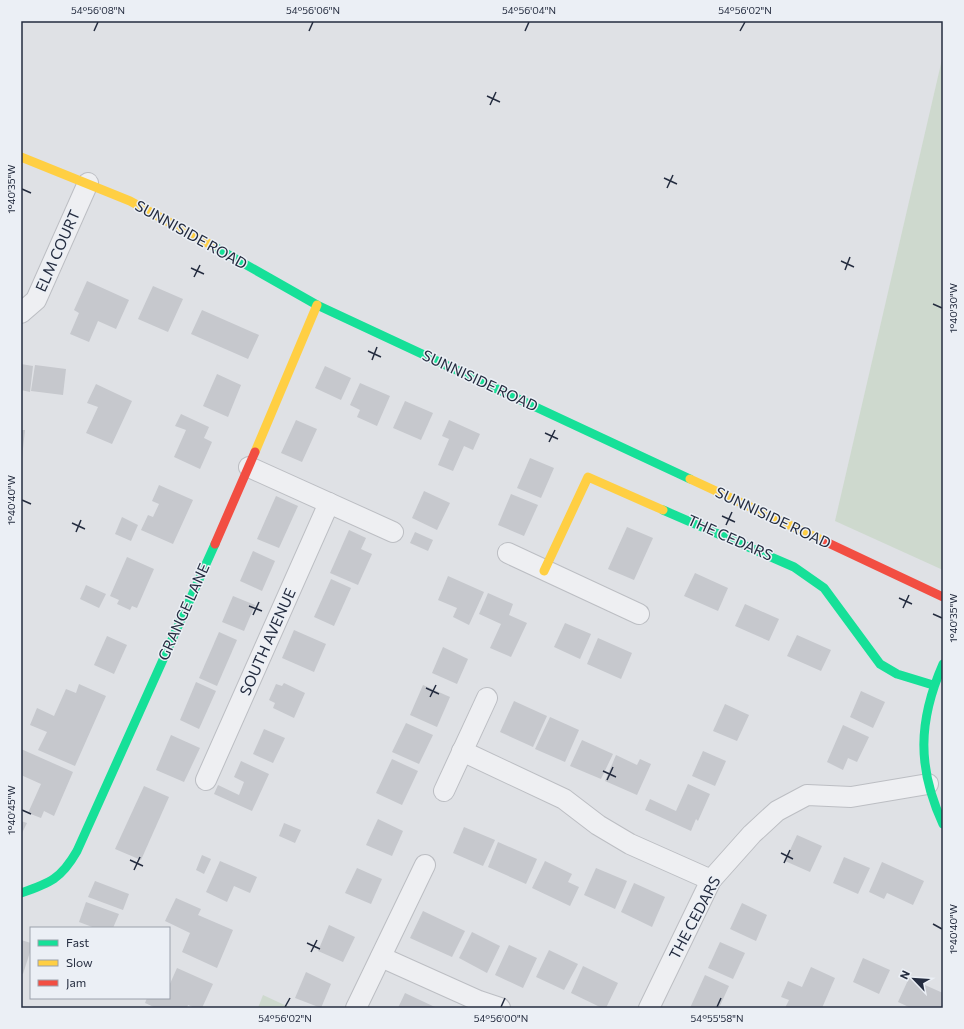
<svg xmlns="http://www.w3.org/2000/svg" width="964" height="1029" font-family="Commissioner,sans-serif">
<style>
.green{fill:#ced9ce}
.building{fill:#c6c8cd}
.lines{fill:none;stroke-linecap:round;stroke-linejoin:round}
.street-casing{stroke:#bcbec3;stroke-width:22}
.street{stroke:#eeeff2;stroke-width:20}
.fast{stroke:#16e098;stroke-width:9}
.slow{stroke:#ffcf43;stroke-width:9}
.jam{stroke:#f24e42;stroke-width:9}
.ticks{fill:none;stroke:#242c3f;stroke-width:1.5}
.labels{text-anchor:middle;stroke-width:3;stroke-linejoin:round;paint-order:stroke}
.street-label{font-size:15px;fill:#242c3f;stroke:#ebeff5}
.neatline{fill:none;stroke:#242c3f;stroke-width:1.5}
.ticks-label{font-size:10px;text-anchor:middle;fill:#242c3f}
</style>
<rect width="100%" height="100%" fill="#dfe1e5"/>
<g class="green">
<polygon points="943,55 943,570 835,521"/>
<polygon points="263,995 291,1008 258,1008"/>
</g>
<g class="building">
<polygon points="87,281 129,300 116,329 98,321 89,342 70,334 79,313 74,310"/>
<polygon points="153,286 183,299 168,332 138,319"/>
<polygon points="202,310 259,335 248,359 191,334"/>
<polygon points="21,364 33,366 30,392 21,390"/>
<polygon points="35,365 66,369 63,395 31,391"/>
<polygon points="325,366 351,378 341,400 315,388"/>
<polygon points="217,374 241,385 228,417 203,406"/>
<polygon points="360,383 390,396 377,426 357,417 360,410 350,405"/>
<polygon points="96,384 132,401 112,444 86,433 98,407 87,403"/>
<polygon points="405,401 433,413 421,440 393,428"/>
<polygon points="181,414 209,427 204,438 212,442 200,469 174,457 186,430 175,426"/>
<polygon points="296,420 317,429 302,462 281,453"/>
<polygon points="449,420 480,434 473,450 464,446 453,471 438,465 449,439 442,436"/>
<polygon points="21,430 25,430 22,458 21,458"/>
<polygon points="530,458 554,468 541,498 517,488"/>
<polygon points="159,485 193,500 173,544 141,530 148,515 153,517 159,504 152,501"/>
<polygon points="424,491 450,503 437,530 412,518"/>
<polygon points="511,494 538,505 524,536 498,525"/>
<polygon points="276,496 298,506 279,548 257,539"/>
<polygon points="122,517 138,525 131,541 115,534"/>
<polygon points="627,527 653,538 634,580 608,569"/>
<polygon points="349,530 366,538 361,549 372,554 358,585 330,573"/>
<polygon points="415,532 433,540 428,551 410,543"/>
<polygon points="253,551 275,561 262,591 240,581"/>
<polygon points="127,557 154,569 137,608 132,606 130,610 117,604 119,600 110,596"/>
<polygon points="695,573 728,588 718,611 684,596"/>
<polygon points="448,576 484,592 469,625 453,617 457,608 438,600"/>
<polygon points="331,579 351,588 334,626 314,617"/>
<polygon points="86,585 106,594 99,608 80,599"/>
<polygon points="488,593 513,604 509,615 527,623 511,657 490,648 501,624 479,614"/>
<polygon points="233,596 255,605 244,631 222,622"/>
<polygon points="745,604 779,619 769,641 735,626"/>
<polygon points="565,623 591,634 580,659 554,647"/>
<polygon points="294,630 326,644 314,672 282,658"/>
<polygon points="219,632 237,640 217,686 199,678"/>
<polygon points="797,635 831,650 821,671 787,656"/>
<polygon points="107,636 127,645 114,674 94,665"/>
<polygon points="598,638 632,653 621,679 587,664"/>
<polygon points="443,647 468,659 457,684 432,673"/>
<polygon points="196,682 216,691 199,729 180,720"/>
<polygon points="284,683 305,693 294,718 273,708 275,703 269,700 276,684 282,686"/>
<polygon points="79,684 106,696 75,766 38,750 47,732 30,725 37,708 54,716 66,689 76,693"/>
<polygon points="423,685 450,697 437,727 410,715"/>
<polygon points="861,691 885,702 873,728 850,717"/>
<polygon points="514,701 547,716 533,747 500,732"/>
<polygon points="725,704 749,715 737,741 713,731"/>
<polygon points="550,717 579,730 565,762 535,749"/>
<polygon points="406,723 433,735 419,764 392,752"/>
<polygon points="843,725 869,737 857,762 848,758 843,770 827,762"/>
<polygon points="264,729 285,738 273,763 253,754"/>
<polygon points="171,735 200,748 184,782 156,770"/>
<polygon points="582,740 613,754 601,779 570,766"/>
<polygon points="21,749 73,772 54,816 44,811 41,818 28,813 41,784 21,775"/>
<polygon points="703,751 726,761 715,786 692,776"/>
<polygon points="616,755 637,765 640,759 651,764 637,795 605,781"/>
<polygon points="392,759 418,771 402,805 376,793"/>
<polygon points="241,761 269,774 252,811 214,794 218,785 239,795 244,782 234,777"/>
<polygon points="688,784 710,794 698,821 696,819 691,831 645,810 650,799 676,811"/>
<polygon points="144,786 169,797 141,860 115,849"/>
<polygon points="378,819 403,831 392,856 366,845"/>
<polygon points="21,821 27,823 21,835"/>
<polygon points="284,823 301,830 295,843 279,836"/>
<polygon points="464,827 495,840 483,866 453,853"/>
<polygon points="797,835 822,846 810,872 785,861"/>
<polygon points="498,842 537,859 526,884 488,867"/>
<polygon points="202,855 211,859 204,874 196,870"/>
<polygon points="844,857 870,868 858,894 833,883"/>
<polygon points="220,861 257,877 250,893 234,886 227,902 206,892"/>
<polygon points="545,861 572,874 568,882 579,887 570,906 532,888"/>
<polygon points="882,862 924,881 913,905 887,893 884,899 869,892"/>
<polygon points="357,868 382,879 371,904 345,893"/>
<polygon points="596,868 627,881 615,909 584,895"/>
<polygon points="95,881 129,894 123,910 88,897"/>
<polygon points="634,883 665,897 652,927 621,912"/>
<polygon points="176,898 201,909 198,915 233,930 217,968 182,952 190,933 165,921"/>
<polygon points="86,902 119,914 113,928 95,928 79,922"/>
<polygon points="742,903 767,915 756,941 730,929"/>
<polygon points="423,911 465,931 452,957 410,938"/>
<polygon points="329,925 355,937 343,962 318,951"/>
<polygon points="472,932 500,946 487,973 459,958"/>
<polygon points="21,940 31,943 31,949 23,974 21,973"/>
<polygon points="720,942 745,953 733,979 708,968"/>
<polygon points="509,945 537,958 523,988 495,975"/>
<polygon points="549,950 578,964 564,990 536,977"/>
<polygon points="863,958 890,970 879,994 853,982"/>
<polygon points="583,966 618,983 606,1008 602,1008 571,993"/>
<polygon points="811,967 835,978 822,1008 785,1008 789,1000 781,997 788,981 802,987"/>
<polygon points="177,968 213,984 202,1008 195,1008 188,1005 187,1008 156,1008 145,1003 147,998 169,998 169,986"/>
<polygon points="306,972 331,984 321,1008 295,998"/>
<polygon points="705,975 729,986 719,1008 690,1008"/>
<polygon points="909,978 943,993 943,1008 911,1008 898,1002"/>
<polygon points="405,993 437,1008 398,1008"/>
</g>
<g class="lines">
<defs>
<g id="street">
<polyline points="21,313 36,300 88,183"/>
<polyline points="249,467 393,532"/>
<polyline points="508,553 639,614"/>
<polyline points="462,751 564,799 598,825 630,844 711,880"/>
<polyline points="206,780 329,503"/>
<polyline points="444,791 487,698"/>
<polyline points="381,957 479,1001 500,1008"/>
<polyline points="356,1008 425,865"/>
<polyline points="649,1008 711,880 752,834 777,811 807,795 851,797 928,784"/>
</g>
</defs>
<use href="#street" class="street-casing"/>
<use href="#street" class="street"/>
<g class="fast">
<polyline points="213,246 317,305 690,479"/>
<polyline points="663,510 794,567 824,588 880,664 897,674 933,685"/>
<path d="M943 664C918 721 917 768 943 824"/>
<path d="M21 893C50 883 61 879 77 851L215 544"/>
</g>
<g class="slow">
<polyline points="21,157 130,201 213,246"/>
<polyline points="255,452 317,305"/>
<polyline points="690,479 824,541"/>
<polyline points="544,571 588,477 663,510"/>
</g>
<g class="jam">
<polyline points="824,541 943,597"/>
<polyline points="215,544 255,452"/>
</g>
</g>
<path class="ticks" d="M94 31 98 22M309 31 313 22M525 31 529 22M740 31 745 22M487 96 500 102M490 105 496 92M664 178 677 184M667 188 673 175M22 189 31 193M841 261 854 267M191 268 204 274M845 270 850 257M194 277 200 265M933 304 942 308M368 351 381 357M372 360 377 347M545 433 558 439M549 442 555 430M22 500 31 504M722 516 735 522M72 523 85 529M726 525 732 512M76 532 81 520M899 598 912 604M249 606 262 611M903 608 909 595M933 614 942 618M253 615 259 602M426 688 439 694M430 697 436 685M603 771 616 777M607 780 613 767M22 810 31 814M781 853 793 859M130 860 143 866M784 863 790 850M134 870 140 857M933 924 942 929M307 943 320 949M311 952 317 940M285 1007 290 998M501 1007 505 998M717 1007 721 998"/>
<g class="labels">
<g class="street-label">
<text transform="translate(191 235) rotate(29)" y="5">SUNNISIDE ROAD</text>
<text transform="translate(58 251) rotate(-66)" y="5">ELM COURT</text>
<text transform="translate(480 381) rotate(25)" y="5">SUNNISIDE ROAD</text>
<text transform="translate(773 518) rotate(25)" y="5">SUNNISIDE ROAD</text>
<text transform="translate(730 538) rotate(24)" y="5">THE CEDARS</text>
<text transform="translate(184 612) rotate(-66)" y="5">GRANGE LANE</text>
<text transform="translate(268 642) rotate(-66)" y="5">SOUTH AVENUE</text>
<text transform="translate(695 918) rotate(-62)" y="5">THE CEDARS</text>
</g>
</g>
<rect width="964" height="1029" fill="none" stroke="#ebeff5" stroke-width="44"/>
<rect x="30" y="927" width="140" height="72" fill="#ebeff5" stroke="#9ba1ac"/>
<rect x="38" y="940" width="20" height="6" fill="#16e098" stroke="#9ba1ac"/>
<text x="66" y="947" font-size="12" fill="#242c3f">Fast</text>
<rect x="38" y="960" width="20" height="6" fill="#ffcf43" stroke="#9ba1ac"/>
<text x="66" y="967" font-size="12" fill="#242c3f">Slow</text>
<rect x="38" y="980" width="20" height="6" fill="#f24e42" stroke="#9ba1ac"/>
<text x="66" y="987" font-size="12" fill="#242c3f">Jam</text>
<g transform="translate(914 979) rotate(295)" stroke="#ebeff5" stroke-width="3" paint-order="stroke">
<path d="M0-3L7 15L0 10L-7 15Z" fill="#242c3f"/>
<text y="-6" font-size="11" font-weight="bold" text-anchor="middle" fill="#242c3f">N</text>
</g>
<rect x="22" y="22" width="920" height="985" class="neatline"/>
<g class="ticks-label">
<text x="98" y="14">54°56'08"N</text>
<text x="313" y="14">54°56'06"N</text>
<text x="529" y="14">54°56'04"N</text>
<text x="745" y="14">54°56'02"N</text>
<text transform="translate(11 189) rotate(-90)" y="4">1°40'35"W</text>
<text transform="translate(953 308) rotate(-90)" y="4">1°40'30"W</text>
<text transform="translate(11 500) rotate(-90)" y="4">1°40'40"W</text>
<text transform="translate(953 618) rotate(-90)" y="4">1°40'35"W</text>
<text transform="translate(11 810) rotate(-90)" y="4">1°40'45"W</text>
<text transform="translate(953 929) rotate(-90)" y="4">1°40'40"W</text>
<text x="285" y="1022">54°56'02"N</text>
<text x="501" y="1022">54°56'00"N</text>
<text x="717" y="1022">54°55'58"N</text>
</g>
</svg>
